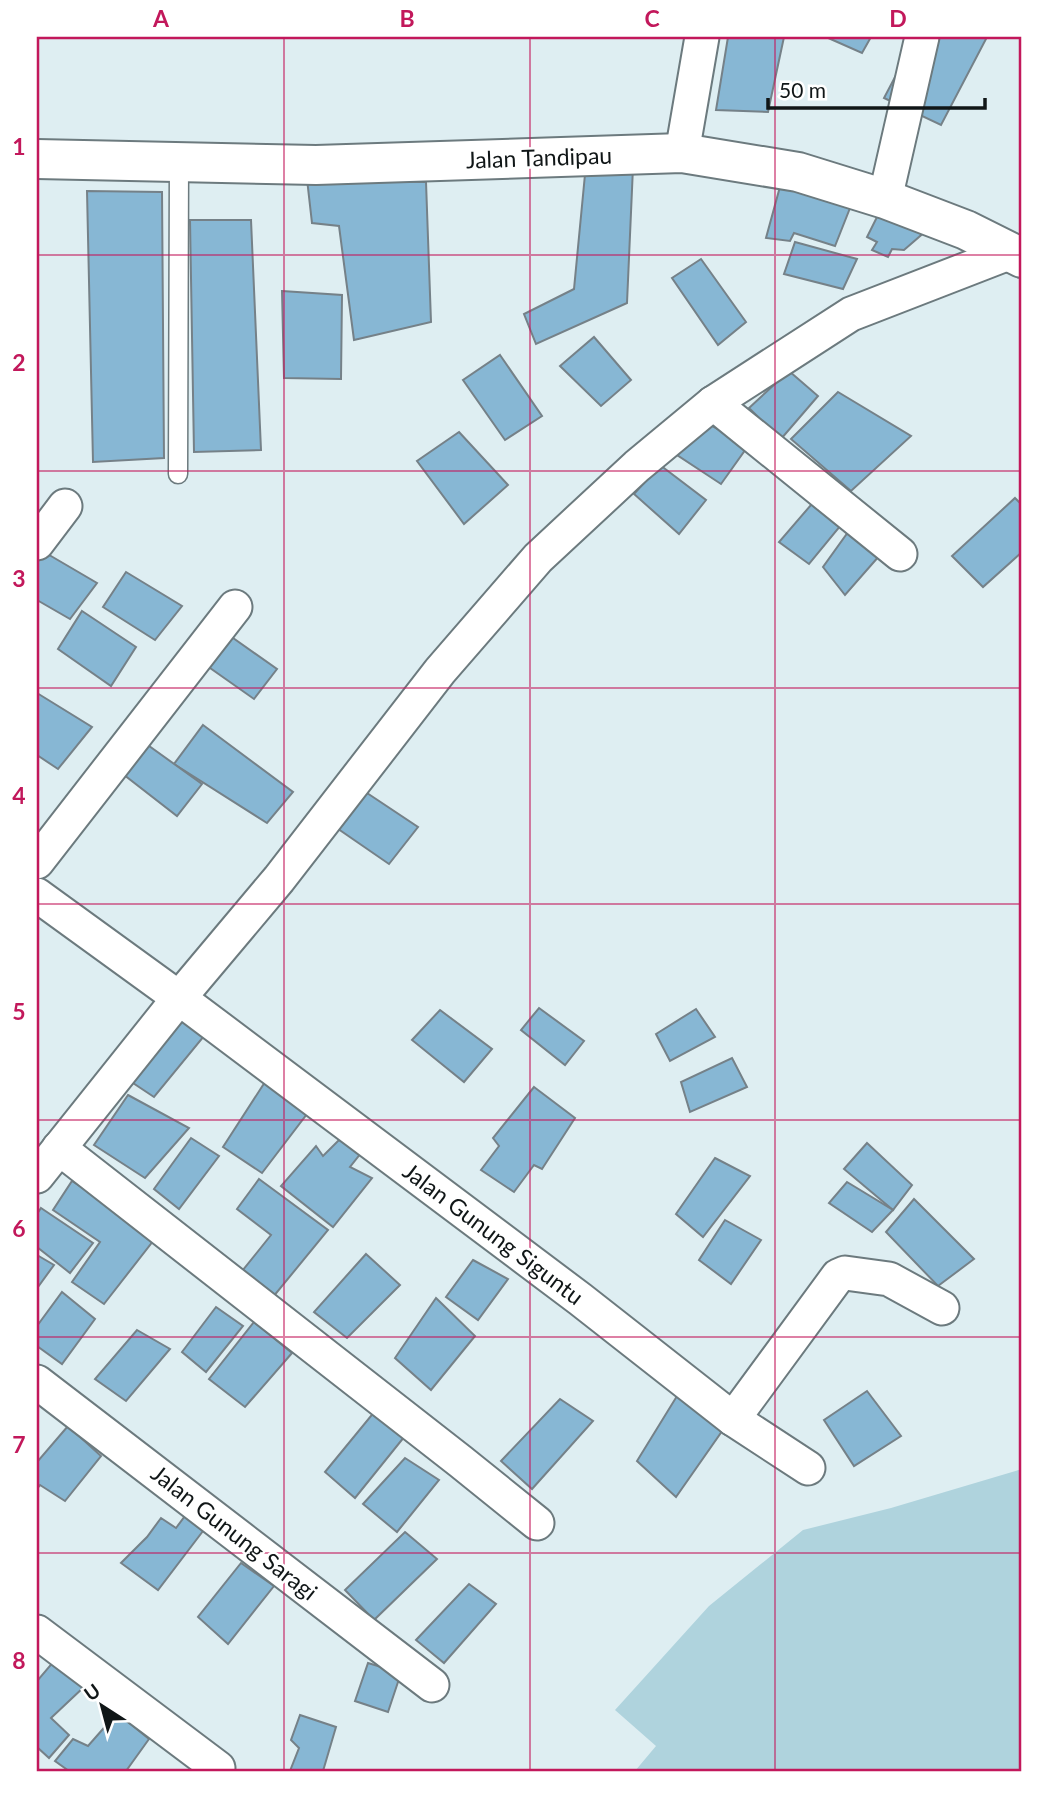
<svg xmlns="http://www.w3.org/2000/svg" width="1059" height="1808" font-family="Lato,sans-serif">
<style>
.green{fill:#afd3dd}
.building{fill:#87b7d4;stroke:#758188;stroke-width:2}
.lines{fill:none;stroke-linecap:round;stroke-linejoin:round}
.service-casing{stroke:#6c7a7e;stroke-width:21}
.minor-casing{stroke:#6c7a7e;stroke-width:37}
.tertiary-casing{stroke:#6c7a7e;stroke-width:42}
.service{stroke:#fff;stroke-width:18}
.minor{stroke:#fff;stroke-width:33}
.tertiary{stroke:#fff;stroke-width:38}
.grid{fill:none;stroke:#c2185b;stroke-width:2;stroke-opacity:0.55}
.labels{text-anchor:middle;stroke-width:5;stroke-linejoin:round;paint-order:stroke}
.street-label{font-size:23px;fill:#101617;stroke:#fff}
.neatline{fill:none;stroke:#c2185b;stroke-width:2.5}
.grid-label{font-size:23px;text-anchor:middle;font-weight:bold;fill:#c2185b}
</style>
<rect width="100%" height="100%" fill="#deeef2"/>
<polygon class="green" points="1022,1469 1022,1771 635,1771 656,1746 615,1710 709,1606 803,1530 891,1508"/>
<g class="building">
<polygon points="728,37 784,37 768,112 716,110"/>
<polygon points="826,37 871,37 862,53"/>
<polygon points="916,37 987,37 941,125 884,98"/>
<polygon points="586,164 633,167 627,303 536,344 524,314 574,289"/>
<polygon points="307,179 426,182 431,322 354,340 339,226 312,223"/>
<polygon points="781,183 852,203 835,246 794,233 790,241 766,238"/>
<polygon points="87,191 162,192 164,458 93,462"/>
<polygon points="879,213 927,230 904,250 892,249 888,257 872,250 877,242 867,237"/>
<polygon points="190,220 251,220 261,450 194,452"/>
<polygon points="795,242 857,259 843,289 784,274"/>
<polygon points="701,259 746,322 718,345 672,278"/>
<polygon points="282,291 342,295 341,379 284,378"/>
<polygon points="594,337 631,380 601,406 560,366"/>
<polygon points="500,355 542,416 505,440 463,380"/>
<polygon points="789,371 818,396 781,439 749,408"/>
<polygon points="838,392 911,436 851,491 791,439"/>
<polygon points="703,421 748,446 721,484 671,451"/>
<polygon points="459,432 508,485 464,524 417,461"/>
<polygon points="660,465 706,500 679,534 634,494"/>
<polygon points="817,498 846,519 809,564 779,542"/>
<polygon points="1015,498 1022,505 1022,552 983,587 952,556"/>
<polygon points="851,528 880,555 845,595 823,567"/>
<polygon points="39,549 97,583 70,619 37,600 37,552"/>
<polygon points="126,572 182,606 155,640 103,607"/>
<polygon points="82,611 136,647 111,686 58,649"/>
<polygon points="226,633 277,669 254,699 203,663"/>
<polygon points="37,693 92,727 58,769 37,755"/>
<polygon points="203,725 293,792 267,823 174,764"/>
<polygon points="138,738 202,784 177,816 119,771"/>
<polygon points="358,787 418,827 389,864 331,824"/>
<polygon points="539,1008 584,1041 565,1065 521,1030"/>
<polygon points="696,1009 715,1037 670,1061 656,1034"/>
<polygon points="177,1010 209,1030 154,1097 127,1079"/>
<polygon points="440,1010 492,1049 464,1082 412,1040"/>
<polygon points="732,1058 747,1087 690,1112 681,1082"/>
<polygon points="265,1082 313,1106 262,1173 223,1147"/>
<polygon points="534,1087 575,1118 542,1169 534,1165 514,1192 481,1170 499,1146 493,1138"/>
<polygon points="128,1095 189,1128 145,1178 94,1145"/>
<polygon points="191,1138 219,1156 179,1209 154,1189"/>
<polygon points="339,1140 361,1153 350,1167 372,1178 333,1227 281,1186 316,1146 323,1156"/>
<polygon points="867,1143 912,1185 893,1210 844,1169"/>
<polygon points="715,1158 750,1176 703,1237 676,1214"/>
<polygon points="259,1179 328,1230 273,1297 243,1270 271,1235 237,1209"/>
<polygon points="72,1181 157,1236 104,1304 72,1282 100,1242 53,1210"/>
<polygon points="847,1182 893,1210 872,1232 829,1203"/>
<polygon points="914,1199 974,1259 938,1286 886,1232"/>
<polygon points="41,1208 93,1243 70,1273 37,1247 37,1214"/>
<polygon points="725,1220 761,1240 731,1284 699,1260"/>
<polygon points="366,1254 400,1285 347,1338 314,1312"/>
<polygon points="37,1255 54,1265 38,1287 37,1286"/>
<polygon points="473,1260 508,1279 478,1320 446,1297"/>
<polygon points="62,1292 95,1319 62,1364 37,1346 37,1326"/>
<polygon points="436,1298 475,1336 431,1390 395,1358"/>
<polygon points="216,1307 243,1326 206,1372 182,1352"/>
<polygon points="254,1322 292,1353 245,1407 209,1379"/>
<polygon points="137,1330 170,1349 126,1401 95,1379"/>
<polygon points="867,1391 901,1436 854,1466 824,1420"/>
<polygon points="677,1396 727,1424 676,1497 637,1461"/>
<polygon points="560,1399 593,1421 532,1489 501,1461"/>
<polygon points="375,1411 409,1431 355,1498 325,1472"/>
<polygon points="68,1426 101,1456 65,1501 40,1485 37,1489 37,1462"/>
<polygon points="405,1458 439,1480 397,1532 363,1504"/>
<polygon points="185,1516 203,1531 158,1590 121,1563 147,1537 161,1518 176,1528"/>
<polygon points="405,1532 437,1559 374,1620 345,1590"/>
<polygon points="241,1563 274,1586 228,1644 198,1617"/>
<polygon points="469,1584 496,1604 444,1663 416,1640"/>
<polygon points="54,1661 86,1685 51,1718 69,1735 49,1758 37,1747 37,1681"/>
<polygon points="368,1663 401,1673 388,1712 355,1701"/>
<polygon points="117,1713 149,1739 126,1771 69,1771 55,1761 73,1739 88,1746"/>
<polygon points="300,1715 336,1727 323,1771 290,1771 299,1748 291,1740"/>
</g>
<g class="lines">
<defs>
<polyline id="service" points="178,474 179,161"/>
<g id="minor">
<polyline points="682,153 702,37"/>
<polyline points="885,199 922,37"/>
<polyline points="713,403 900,554"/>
<polyline points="37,543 65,506"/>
<polyline points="37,862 235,607"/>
<polyline points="37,895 179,998 580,1299 733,1419 808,1468"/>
<polyline points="59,1148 460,1461 537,1523"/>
<polyline points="37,1176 179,998 279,879 440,671 538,558 637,466 713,403 851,314 1011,252"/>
<polyline points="37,1382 432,1685"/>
<polyline points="733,1419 838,1276 845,1273 889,1279 942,1308"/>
<polyline points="37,1632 218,1768"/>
</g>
<polyline id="tertiary" points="37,159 316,165 682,153 798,172 885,199 966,230 1022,258"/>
</defs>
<use href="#service" class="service-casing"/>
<use href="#minor" class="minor-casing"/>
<use href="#tertiary" class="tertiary-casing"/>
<use href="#service" class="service"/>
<use href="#minor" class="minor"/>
<use href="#tertiary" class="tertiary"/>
</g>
<path class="grid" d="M284 37V1771M530 37V1771M775 37V1771M37 255H1022M37 471H1022M37 688H1022M37 904H1022M37 1120H1022M37 1337H1022M37 1553H1022"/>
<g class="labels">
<g class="street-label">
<text transform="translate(539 158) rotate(-2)" y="8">Jalan Tandipau</text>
<text transform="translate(493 1234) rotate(37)" y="8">Jalan Gunung Siguntu</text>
<text transform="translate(234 1533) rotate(38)" y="8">Jalan Gunung Saragi</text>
</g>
</g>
<rect width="1059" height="1808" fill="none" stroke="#ffffff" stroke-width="77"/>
<g transform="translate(102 1706) rotate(324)" stroke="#ffffff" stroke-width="5" paint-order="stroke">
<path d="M0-5L12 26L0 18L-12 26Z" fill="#101617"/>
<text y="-10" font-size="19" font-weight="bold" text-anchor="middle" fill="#101617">U</text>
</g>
<path d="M768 98v10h217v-10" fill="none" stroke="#101617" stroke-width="3.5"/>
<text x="779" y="98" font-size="21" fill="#101617" stroke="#ffffff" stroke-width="5" paint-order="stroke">50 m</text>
<rect x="38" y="38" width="982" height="1732" class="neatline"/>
<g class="grid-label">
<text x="161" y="27">A</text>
<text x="407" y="27">B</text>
<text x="652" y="27">C</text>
<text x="898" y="27">D</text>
<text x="19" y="155">1</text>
<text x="19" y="371">2</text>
<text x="19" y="587">3</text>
<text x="19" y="804">4</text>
<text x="19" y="1020">5</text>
<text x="19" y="1237">6</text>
<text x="19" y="1453">7</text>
<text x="19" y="1669">8</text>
</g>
</svg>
